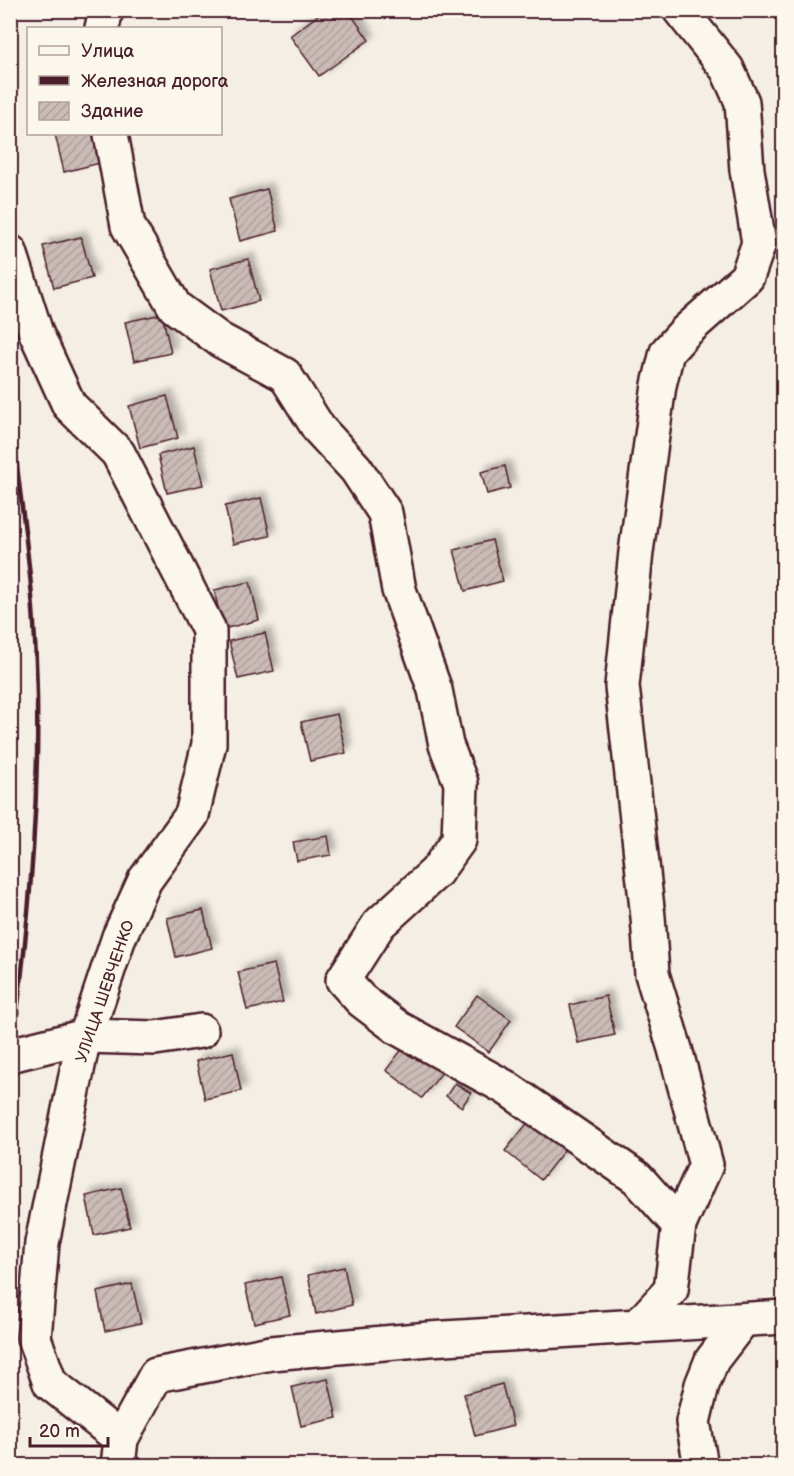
<svg xmlns="http://www.w3.org/2000/svg" width="794" height="1476" font-family="'Balsamiq Sans',sans-serif">
<style>
.building{fill:url(#building-hatch);stroke:#4a1f2b;stroke-width:1.5;filter:url(#shadow)}
.lines{fill:none;stroke-linecap:round;stroke-linejoin:round}
.minor-casing{stroke:#4a1f2b;stroke-width:38}
.minor{stroke:#fbf7ec;stroke-width:33}
.rail{stroke:#4a1f2b;stroke-width:4.5}
.labels{text-anchor:middle;stroke-width:6;stroke-linejoin:round;paint-order:stroke}
.street-label{font-size:16px;fill:#4a1f2b;stroke:#fbf7ec}
</style>
<defs>
<pattern id="building-hatch" width="6" height="6" patternUnits="userSpaceOnUse" patternTransform="scale(1.5)"><rect width="6" height="6" fill="#cabbb6"/><path d="M-1 1l2-2M0 6l6-6M5 7l2-2" fill="none" stroke="#afa09d"/></pattern>
<filter id="shadow"><feDropShadow dx="5.5" dy="-5.5" stdDeviation="3" flood-color="#0004"/></filter>
</defs>
<rect width="100%" height="100%" fill="#f4eee4"/>
<filter id="ink" filterUnits="userSpaceOnUse"><feTurbulence type="fractalNoise" baseFrequency=".0167" numOctaves="2"/><feDisplacementMap in="SourceGraphic" scale="12" xChannelSelector="R" yChannelSelector="G"/><feConvolveMatrix kernelMatrix="1 2 1 2 8 2 1 2 1" color-interpolation-filters="sRGB"/></filter>
<g filter="url(#ink)">
<g class="building">
<polygon points="325,10 348,10 369,40 319,76 290,36"/>
<polygon points="55,134 93,134 100,163 64,172"/>
<polygon points="267,189 278,231 240,241 229,199"/>
<polygon points="81,237 92,278 54,288 43,246"/>
<polygon points="248,259 259,301 221,311 210,269"/>
<polygon points="162,314 171,353 134,361 125,322"/>
<polygon points="167,396 178,438 140,448 129,406"/>
<polygon points="194,446 203,485 167,493 158,455"/>
<polygon points="505,466 510,488 487,494 481,472"/>
<polygon points="261,498 270,536 233,544 225,506"/>
<polygon points="492,540 503,581 465,591 454,550"/>
<polygon points="250,582 259,620 223,629 214,590"/>
<polygon points="265,633 274,671 238,679 229,641"/>
<polygon points="337,714 346,753 310,761 301,722"/>
<polygon points="328,836 331,855 297,861 293,842"/>
<polygon points="203,910 212,948 176,957 167,918"/>
<polygon points="274,964 283,1002 247,1010 238,972"/>
<polygon points="477,995 511,1020 489,1052 454,1027"/>
<polygon points="606,996 615,1035 578,1043 570,1005"/>
<polygon points="411,1038 447,1066 422,1098 386,1070"/>
<polygon points="233,1052 241,1091 205,1099 196,1061"/>
<polygon points="455,1083 471,1093 462,1107 446,1096"/>
<polygon points="530,1120 566,1148 541,1180 505,1151"/>
<polygon points="121,1188 130,1227 94,1235 86,1196"/>
<polygon points="344,1267 352,1305 316,1314 308,1275"/>
<polygon points="281,1277 290,1315 254,1323 245,1285"/>
<polygon points="132,1284 141,1323 105,1331 97,1292"/>
<polygon points="328,1379 337,1418 301,1426 292,1387"/>
<polygon points="502,1384 513,1426 475,1436 464,1394"/>
</g>
<g class="lines">
<defs>
<g id="minor">
<polyline points="102,28 106,10"/>
<polyline points="111,134 128,226 175,307 220,340 285,375 319,429 356,469 385,513 399,590 435,690 446,745 461,783 459,840 436,872 379,924 343,980 361,1000 398,1028 505,1087 637,1178 679,1225"/>
<polyline points="10,252 36,333 69,405 118,453 209,630 209,744 192,815 145,880 119,937 81,1051 42,1243 34,1338 50,1383 121,1439"/>
<polyline points="10,1055 86,1036 155,1038 201,1031"/>
<polyline points="637,1327 671,1290 679,1225 706,1165 675,1049 652,974 648,917 622,686 636,552 659,385 667,352 685,332 747,277 759,243 747,170 742,102 727,69 680,10"/>
<polyline points="118,1466 121,1439 156,1375 271,1353 429,1339 784,1317"/>
<polyline points="701,1466 693,1422 702,1385 712,1360 742,1321"/>
</g>
</defs>
<use href="#minor" class="minor-casing"/>
<use href="#minor" class="minor"/>
<path class="rail" d="M10 434 16 457C22 512 31 568 34 624 44 772 30 920 10 1067"/>
</g>
</g>
<g class="labels">
<g class="street-label">
<text transform="translate(104 991) rotate(-71)" y="6">УЛИЦА ШЕВЧЕНКО</text>
</g>
</g>
<rect width="794" height="1476" fill="none" stroke="#fbf7ec" stroke-width="36"/>
<rect x="18" y="18" width="758" height="1440" fill="none" stroke="#4a1f2b" stroke-width="2" filter="url(#ink)"/>
<rect x="27" y="27" width="195" height="108" fill="#fbf7ec" stroke="#b4a19f" stroke-width="1.5"/>
<rect x="39" y="46" width="30" height="9" fill="#fbf7ec" stroke="#b4a19f" stroke-width="1.5"/>
<text x="81" y="57" font-size="18" fill="#4a1f2b">Улица</text>
<rect x="39" y="76" width="30" height="9" fill="#4a1f2b" stroke="#b4a19f" stroke-width="1.5"/>
<text x="81" y="87" font-size="18" fill="#4a1f2b">Железная дорога</text>
<rect x="39" y="102" width="30" height="18" fill="url(#building-hatch)" stroke="#b4a19f" stroke-width="1.5"/>
<text x="81" y="117" font-size="18" fill="#4a1f2b">Здание</text>
<path d="M30 1437v9h78v-9" fill="none" stroke="#4a1f2b" stroke-width="3"/>
<text x="39" y="1437" font-size="18" fill="#4a1f2b" stroke="#fbf7ec" stroke-width="4.5" paint-order="stroke">20 m</text>
</svg>
